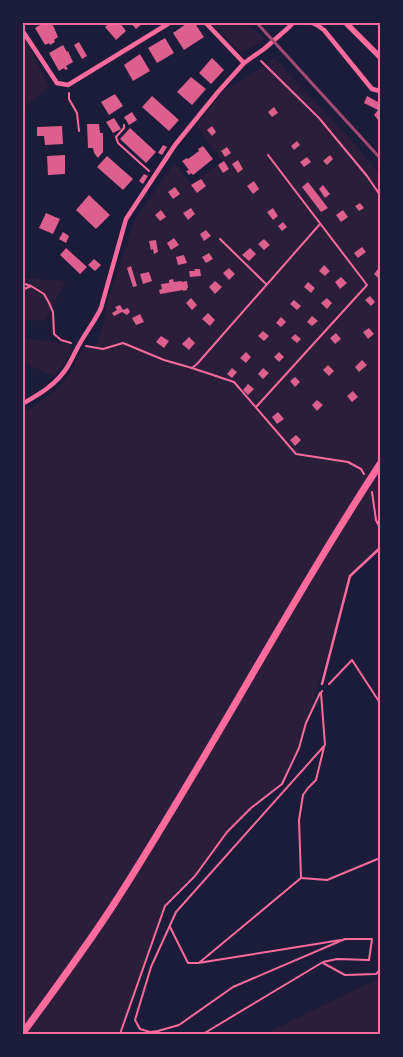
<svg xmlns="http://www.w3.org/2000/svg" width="403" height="1057" font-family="'Playfair Display',serif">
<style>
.green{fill:#2a1e3b}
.building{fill:#dd5f8e}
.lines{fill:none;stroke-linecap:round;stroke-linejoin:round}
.path{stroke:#ff6b9d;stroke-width:2}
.service{stroke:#ff6b9d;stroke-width:2.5}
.minor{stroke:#ff6b9d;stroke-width:4.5}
.tertiary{stroke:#ff6b9d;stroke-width:5.5}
.primary{stroke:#ff6b9d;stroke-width:7}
.rail{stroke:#a44b75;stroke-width:3}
.neatline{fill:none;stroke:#ff6b9d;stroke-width:2}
</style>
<rect width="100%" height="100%" fill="#1b1b3a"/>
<g class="green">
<polygon points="211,23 248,23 264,39 259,44 240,52"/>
<polygon points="23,33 49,87 23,107 22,34"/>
<path d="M274 58 351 140 380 175V549L351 576 299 748 282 784 251 807 214 854 185 886 165 906 121 1030 113 1034H23V412C41 403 59 389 71 372 76 364 79 355 83 347L95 348 105 320 106 306 134 222 174 163 191 184 223 161 196 126 223 91 254 73Z"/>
<polygon points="22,278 66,281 45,321 23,320"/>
<polygon points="23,338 73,345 63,366 55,376 23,363"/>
<polygon points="380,978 380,1034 265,1034 328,1003"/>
</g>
<g class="building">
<polygon points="45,22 50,22 52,26 53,25 58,37 54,40 55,42 50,45 49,43 45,45 35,28"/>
<polygon points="111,22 120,23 126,31 116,40 105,27"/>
<polygon points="130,22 142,22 143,23 136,29"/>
<polygon points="189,22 194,22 204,37 184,50 173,33"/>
<polygon points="165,38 174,53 157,63 148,48"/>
<polygon points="79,42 87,56 82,59 74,45"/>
<polygon points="63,45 67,52 68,51 73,62 66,66 68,69 65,70 64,68 59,71 49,53"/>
<polygon points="140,54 150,71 133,81 124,65"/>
<polygon points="212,58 224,70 211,84 199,73"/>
<polygon points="191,77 206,89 192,105 177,92"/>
<polygon points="115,94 123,106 109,115 101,102"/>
<polygon points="152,96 179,120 169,131 142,107"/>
<polygon points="367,96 378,102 380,100 380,120 379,121 374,115 378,110 364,103"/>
<polygon points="274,107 278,113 272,117 268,112"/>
<polygon points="132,112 137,120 129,125 124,117"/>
<polygon points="114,118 121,129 113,133 106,122"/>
<polygon points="87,124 99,124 100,133 103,133 103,152 98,158 94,153 93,148 88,148"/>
<polygon points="62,126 63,144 45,145 44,136 37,136 37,127"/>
<polygon points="212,126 216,132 212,136 207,130"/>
<polygon points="130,128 156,152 146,163 120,139"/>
<polygon points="297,141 300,145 294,150 291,146"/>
<polygon points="163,145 167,147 162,155 158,153"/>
<polygon points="203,146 213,159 193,175 191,173 189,175 186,171 189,170 182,161 187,158 188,159 199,151 198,149"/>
<polygon points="227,147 231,153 225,157 221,151"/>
<polygon points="65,155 65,174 48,175 47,156"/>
<polygon points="330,155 333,159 327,165 323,161"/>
<polygon points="107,156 133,179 123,190 97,167"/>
<polygon points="307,157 311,162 304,167 300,162"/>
<polygon points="238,160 243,169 238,173 232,164"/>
<polygon points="224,161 229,169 223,173 218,165"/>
<polygon points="144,174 148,176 143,184 139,181"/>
<polygon points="201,179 206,186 197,193 191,185"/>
<polygon points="254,181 259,189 253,194 247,186"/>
<polygon points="308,182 328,208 321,212 302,187"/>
<polygon points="323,185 330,194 325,198 319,189"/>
<polygon points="175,187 180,194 173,199 168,192"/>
<polygon points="89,195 110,215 96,229 76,210"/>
<polygon points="360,203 364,208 359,211 355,206"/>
<polygon points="191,208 195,214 188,220 183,213"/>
<polygon points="273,208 278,216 273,220 267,212"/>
<polygon points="161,210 166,217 160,221 155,215"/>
<polygon points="343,210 348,217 341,222 336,215"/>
<polygon points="46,213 60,219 53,234 39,228"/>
<polygon points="283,222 287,227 282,231 278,226"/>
<polygon points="206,230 211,236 204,241 200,234"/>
<polygon points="63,232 69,236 66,243 59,239"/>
<polygon points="174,238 179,245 171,250 167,243"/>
<polygon points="264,239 270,245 264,250 258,244"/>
<polygon points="156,240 158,252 154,254 153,249 151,250 149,241"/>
<polygon points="362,247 366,252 358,258 354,253"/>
<polygon points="66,248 87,267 80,274 60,255"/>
<polygon points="250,248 256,254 249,261 242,255"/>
<polygon points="209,253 213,259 206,263 202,257"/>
<polygon points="184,255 187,263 178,265 176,257"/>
<polygon points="94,259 101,265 95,271 88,265"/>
<polygon points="324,265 330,271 325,276 319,271"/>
<polygon points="131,266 137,286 133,287 127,268"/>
<polygon points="229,268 235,274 229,280 223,273"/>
<polygon points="194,269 200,269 201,276 190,277 189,271 195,271"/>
<polygon points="378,269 380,272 380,277 379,279 374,274"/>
<polygon points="149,272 152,281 143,284 140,274"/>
<polygon points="341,277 347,283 340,289 335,282"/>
<polygon points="173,279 174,282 181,281 182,282 187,281 188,288 187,288 187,290 183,291 183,290 160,294 159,290 162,289 161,284 169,283 169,280"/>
<polygon points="215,281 222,287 215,294 209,287"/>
<polygon points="308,282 315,288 311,293 304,287"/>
<polygon points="370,296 375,302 371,306 365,300"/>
<polygon points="191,298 197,305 192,310 186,303"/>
<polygon points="327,298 332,303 327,309 321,303"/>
<polygon points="294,300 301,306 297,310 290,304"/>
<polygon points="120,305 123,310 128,308 130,312 127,315 122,312 114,316 112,313 117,310 115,307"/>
<polygon points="208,313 215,320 210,326 202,319"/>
<polygon points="140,314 144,322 136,325 132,318"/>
<polygon points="312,316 318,321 312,326 307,322"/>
<polygon points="281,317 286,322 281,327 276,323"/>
<polygon points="369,328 374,334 368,339 363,332"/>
<polygon points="263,331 269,336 264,341 258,336"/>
<polygon points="336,333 341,339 335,344 330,338"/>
<polygon points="295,334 301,339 297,343 291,338"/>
<polygon points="161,336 169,341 164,348 156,342"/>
<polygon points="189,337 195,343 189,350 182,344"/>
<polygon points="246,352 251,357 246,363 240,358"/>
<polygon points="279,352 284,357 279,362 274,357"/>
<polygon points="362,360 367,365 359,372 355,367"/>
<polygon points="328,365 334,371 329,376 323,370"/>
<polygon points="232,368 237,372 232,378 227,374"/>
<polygon points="263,368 269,373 263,379 258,374"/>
<polygon points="295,377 300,382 295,387 290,381"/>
<polygon points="248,384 254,389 248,395 243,390"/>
<polygon points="353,391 358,397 352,402 347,396"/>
<polygon points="317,400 323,405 317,411 312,405"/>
<polygon points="278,412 284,419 277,424 272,417"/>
<polygon points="296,435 301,440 295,446 290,440"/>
</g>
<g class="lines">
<g class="path">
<polyline points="261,61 319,118 367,176 380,195"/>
<polyline points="69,93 69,99 77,113 79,131"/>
<polyline points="124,125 124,128 116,137 118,143 149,171"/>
<polyline points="220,239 266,284"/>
<polyline points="22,283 31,286"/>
<polyline points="22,290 31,286 44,294 49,303 53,312 54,334 61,340 71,343"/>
<polyline points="86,346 103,349 123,343 164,360 192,368 234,382 296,454 348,462 361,469 364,474"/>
<polyline points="192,368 197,364 320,224"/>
<polyline points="257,406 367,285 268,155"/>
<polyline points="372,492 376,520 380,528"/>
<polyline points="329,684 352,660 380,703"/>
<polyline points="324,747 316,780 308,788 303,795 299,820 301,878 327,880 380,858"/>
<polyline points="170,927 188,963 198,963 341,940"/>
<polyline points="200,962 301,878"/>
<polyline points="323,963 345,975 376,974 380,970"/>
<polyline points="120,1034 165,906 195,876 227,832 251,808 282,784 299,748 306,723 320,693"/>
<polyline points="203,1034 323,962 337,959 369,960 372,939 345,939 233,987 179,1025 158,1031 150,1032 140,1029 135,1020 151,967 176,912 325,745 321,693 322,691"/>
</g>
<g class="service">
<polyline points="275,22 275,23"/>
<polyline points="322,684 350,576 380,548"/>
</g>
<g class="minor">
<polyline points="205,22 244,63"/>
<polyline points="310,22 317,25 324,30 372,89 380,91"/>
<polyline points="22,30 57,83 68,85 171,22"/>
<path d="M22 404C40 394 57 384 68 366 72 359 75 352 79 345 86 332 95 321 101 308L126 219 175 145 218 92 244 63 264 49 288 28 293 23 297 22"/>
</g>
<polyline class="tertiary" points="345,22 380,57"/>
<path class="primary" d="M22 1034C53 992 84 950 112 907 206 762 286 608 380 464"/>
<polyline class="rail" points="256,22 380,158"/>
</g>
<rect width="403" height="1057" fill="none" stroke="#1b1b3a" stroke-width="48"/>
<rect x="24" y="24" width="355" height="1009" class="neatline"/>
</svg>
